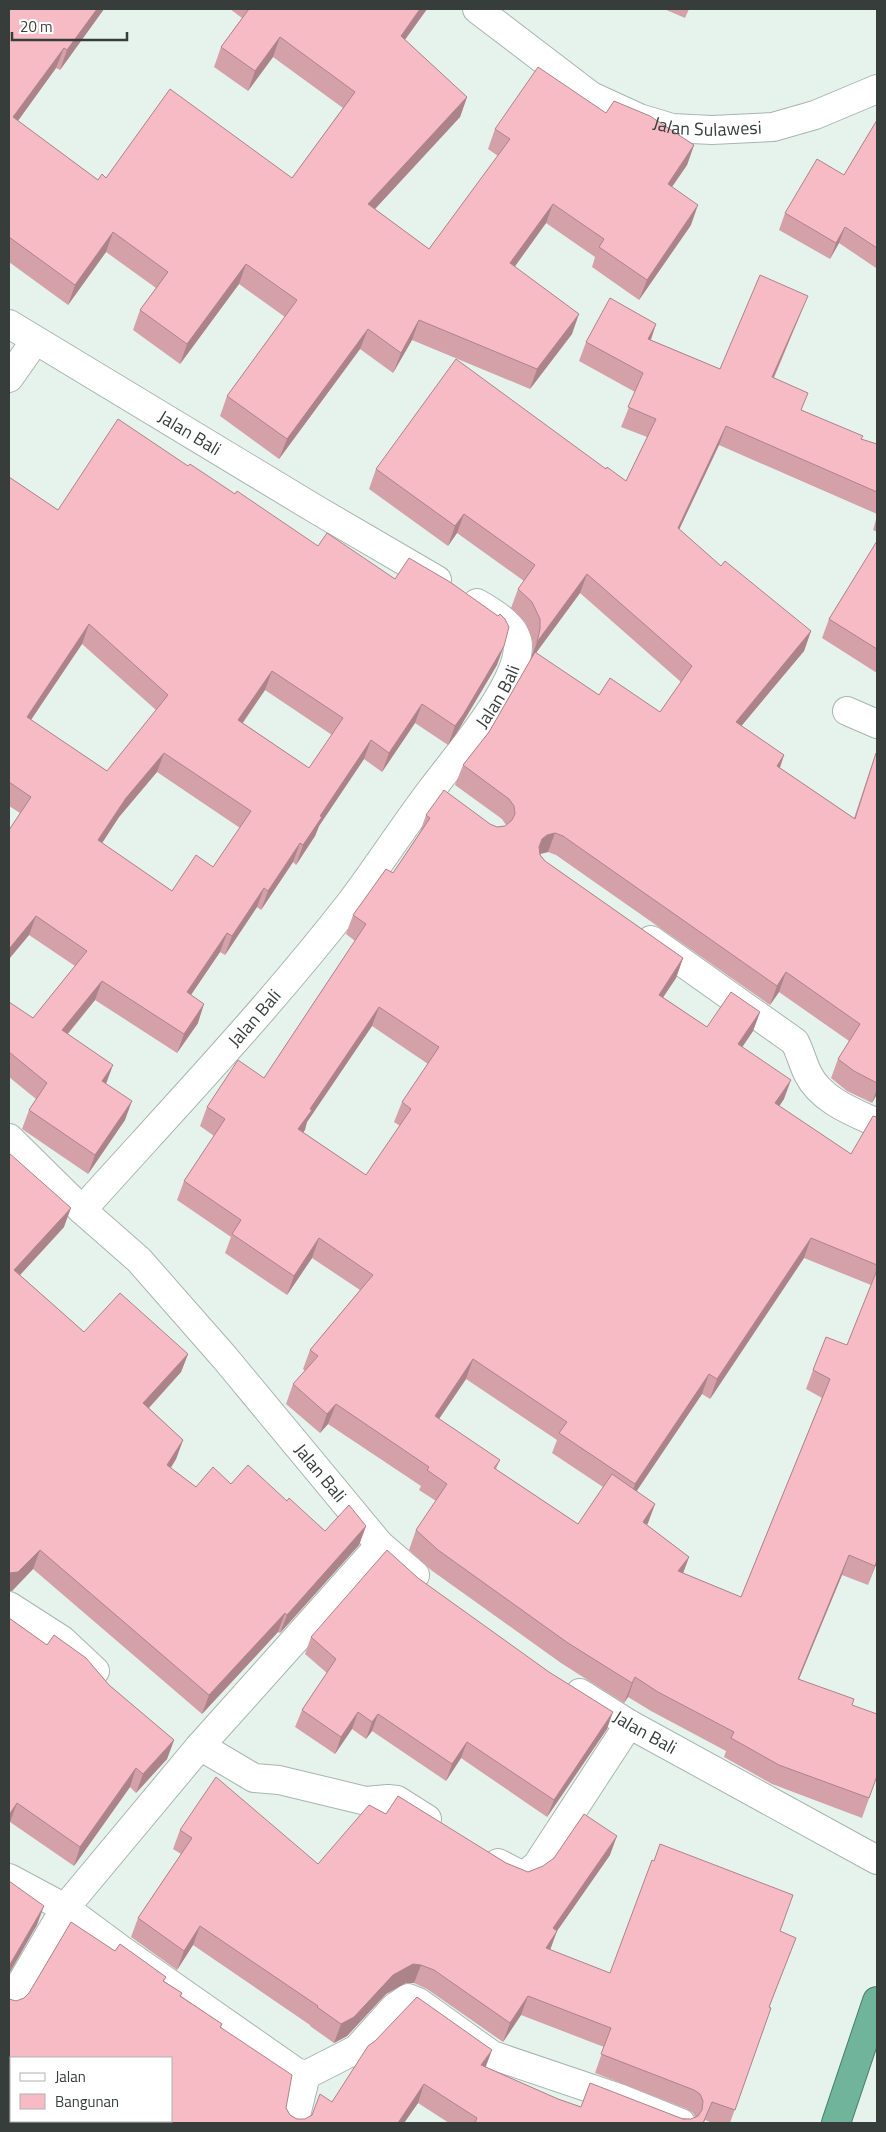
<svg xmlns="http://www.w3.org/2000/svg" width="886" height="2132" font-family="'Titillium Web',sans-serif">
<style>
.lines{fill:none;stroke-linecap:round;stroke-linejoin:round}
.minor-casing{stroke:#a8b5b0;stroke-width:30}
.trunk-casing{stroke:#457e69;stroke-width:30}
.minor{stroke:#fff;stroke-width:28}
.trunk{stroke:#70b49c;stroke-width:28}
.wall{fill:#d4a1a9;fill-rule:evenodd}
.shaded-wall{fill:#ad838a}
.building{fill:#f7bbc5;stroke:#ad838a;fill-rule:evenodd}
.labels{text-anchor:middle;stroke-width:4;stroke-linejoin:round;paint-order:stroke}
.street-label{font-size:18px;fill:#373d3a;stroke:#fff}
</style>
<rect width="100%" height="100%" fill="#e6f3ed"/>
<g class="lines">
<defs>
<g id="minor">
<path id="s1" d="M477 9 591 96 639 118 672 128 712 130 773 127 815 115 877 89"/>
<path id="s2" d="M9 324 317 510 437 580"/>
<polyline points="9,378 35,341"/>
<polyline points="847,711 877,724"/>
<path d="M651 940 795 1042C800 1052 803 1064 808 1074 821 1100 853 1112 877 1123"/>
<path id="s3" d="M9 1138 82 1210 139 1260 225 1358 380 1545 415 1575"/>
<path id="s4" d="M82 1210C172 1110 265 1012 348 906 377 868 403 827 432 789 456 757 518 686 518 646 518 626 492 612 477 603"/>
<polyline points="9,1606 62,1640 95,1671"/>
<path id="s5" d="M580 1693 629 1724 877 1860"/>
<polyline points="200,1746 254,1778 279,1780 366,1801 388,1799 397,1800 427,1819"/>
<polyline points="498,1863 521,1875 530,1871 537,1865 629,1724"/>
<polyline points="9,1878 65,1908 123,1951 296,2072 306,2075 357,2049 395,2007 408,1998 418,2002 492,2055 619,2098 681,2123"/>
<polyline points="9,2004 65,1908 200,1746 380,1545"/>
<polyline points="294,2123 306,2075"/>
</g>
<polyline id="trunk" points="836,2123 877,2001"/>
</defs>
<use href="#minor" class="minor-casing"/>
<use href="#trunk" class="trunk-casing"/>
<use href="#minor" class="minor"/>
<use href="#trunk" class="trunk"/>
</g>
<g class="wall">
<polygon points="9,9 104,9 60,70 56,68 18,121 98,180 106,178 292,178 343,108 273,57 248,91 214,67 221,47 242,18 230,9 427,9 405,40 467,97 460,117 375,209 429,249 498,156 488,149 495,129 606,113 694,145 687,165 672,187 691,225 639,300 592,267 595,257 546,223 515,266 572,334 530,389 412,340 393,373 360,349 279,459 220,416 227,396 285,317 239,284 180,364 133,330 140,310 156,288 106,252 68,305 9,262"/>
<polygon points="664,9 689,9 685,18"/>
<polygon points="877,120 877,266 876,268 839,243 830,259 779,230 785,213 844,175"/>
<path d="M800 315 774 378 802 410 861 439 877 444V514L719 445 679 529 721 566 811 631 804 651 741 726 784 755 780 768 854 818 869 773 876 753 877 754V1094L872 1103 847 1091 831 1078 838 1059 849 1041 779 992 770 1005 556 855 548 852 540 854 545 861 683 958 676 978 663 997 707 1027 760 1012 753 1031 742 1047 784 1099 779 1106 851 1154 877 1117V1562L868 1585 842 1575 799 1679 852 1705 877 1776 862 1818 772 1784 724 1757 726 1751 651 1711 628 1697 624 1703 561 1663 431 1570 409 1550 416 1530 436 1501 419 1490 421 1486 328 1424 320 1433 286 1404 293 1384 305 1371 303 1369 310 1350 360 1290 312 1258 287 1295 225 1253 231 1237 177 1200 184 1181 214 1136 200 1126 207 1107 264 1078 355 941 346 934 353 915 393 873 420 832 426 815 490 824 497 827 505 826 506 825 502 819 455 785 463 765 489 732 531 660 533 649 532 639 525 622 511 608 518 589 524 581 457 533 448 546 369 489 376 469H606L626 481 647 437 621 427 635 392 579 361 586 342 656 324 651 340 720 369ZM580 593 681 682 660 712 599 695 536 653ZM372 1026 428 1064 402 1102 394 1122 400 1126 366 1175 303 1132 307 1122ZM804 1258 871 1285 847 1345 813 1370 806 1389 822 1398 741 1597 683 1573 689 1557 647 1525 655 1504 636 1491 702 1394 710 1399ZM466 1379 557 1440 552 1453 603 1487 578 1524 496 1469 500 1460 439 1419Z"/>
<path d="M188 466 235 494 318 546 497 665 456 734 448 745 415 723 382 772 364 759 319 826 315 836 296 865 293 862 261 910 257 907 225 955 220 952 191 995 198 1023 177 1053 95 1000 68 1034 106 1084 125 1120 88 1174 22 1129 29 1110 36 1099 9 1077V1002L33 1018 75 966 29 935 9 959V830L20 813 9 806V477L58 510ZM82 644 156 710 107 771 31 720ZM265 690 332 735 309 768 243 723ZM157 772 240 828 213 867 172 891 102 843 119 817Z"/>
<polygon points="877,516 877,532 873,530"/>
<polygon points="877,541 877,673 822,638 829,619"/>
<polygon points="9,1153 64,1227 20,1275 84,1332 188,1354 181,1372 149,1408 183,1440 176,1459 171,1468 196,1487 231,1484 287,1501 325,1531 366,1526 359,1545 280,1633 278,1632 202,1714 33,1569 12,1591 9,1591"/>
<polygon points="418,1578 607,1729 547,1817 461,1758 446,1781 372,1731 366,1739 352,1729 335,1754 295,1727 302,1710 327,1673 305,1654 311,1637"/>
<polygon points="9,1618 47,1645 109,1685 174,1740 167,1759 136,1793 130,1787 74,1866 10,1822 9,1824"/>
<path d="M386 1814 528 1872 610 1855 557 1931 550 1950 610 1973 780 1932 789 1956 769 2007 771 2008 730 2123H712L705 2120 704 2123H449L418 2103 404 2123H9V1999L16 2001 24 1998 115 1951 166 1977 164 1981 182 1993 181 1996 222 2024 221 2027 286 2108 290 2115 297 2119H305L332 2102 485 2067 558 2099 581 2107 691 2119 695 2117 693 2113 687 2109 595 2073 604 2047 521 2015 503 2042 427 1989 414 1983H406L386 1994 347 2036 334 2043 310 2026V2025L193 1945 177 1970 131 1937 138 1918 181 1854 173 1849 180 1830 318 1864ZM11 2058 171 2121H11Z"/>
</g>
<g class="shaded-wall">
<polygon points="97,9 104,9 60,70 67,50"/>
<polygon points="420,9 427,9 393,56 401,36"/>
<polygon points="280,37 273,57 248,91 255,71"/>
<polygon points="64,48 56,68 9,133 13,117"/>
<polygon points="467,97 460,117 361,224 368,204"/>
<polygon points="694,145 687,165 660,204 668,184"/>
<polygon points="553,204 546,223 503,283 510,263"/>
<polygon points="698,205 691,225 639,300 647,280"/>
<polygon points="845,227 839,243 830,259 836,243"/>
<polygon points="113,232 106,252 68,305 75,285"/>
<polygon points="246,264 239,284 180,364 187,344"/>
<polygon points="808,296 800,315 765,397 772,377"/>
<polygon points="579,314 572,334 530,389 537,369"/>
<polygon points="419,320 412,340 393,373 401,353"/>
<polygon points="656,324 649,344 648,339"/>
<polygon points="368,329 360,349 279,459 287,439"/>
<polygon points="726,426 719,445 671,547 678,528"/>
<polygon points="464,514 457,533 448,546 455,526"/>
<polygon points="587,574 580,593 530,661 537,642"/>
<polygon points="89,624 82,644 20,736 27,717"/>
<polygon points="811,631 804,651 728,742 736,722"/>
<polygon points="504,646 497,665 456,734 448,745 455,726"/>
<polygon points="272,671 265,690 231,739 238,720"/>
<polygon points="422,704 415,723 382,772 389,753"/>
<polygon points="371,740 364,759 319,826 315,836 296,865 303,845 320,816"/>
<polygon points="164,753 157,772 119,817 91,860 98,840 126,798"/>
<polygon points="784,755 777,775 777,766"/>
<polygon points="555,833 548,852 540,854 535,859 542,839 547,835"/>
<polygon points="300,843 293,862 261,910 268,891"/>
<polygon points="264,888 257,907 225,955 232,936"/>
<polygon points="36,916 29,935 9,959 9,949"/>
<polygon points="227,933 220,952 180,1011 187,992"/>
<polygon points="683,958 676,978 652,1014 659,995"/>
<polygon points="786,972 779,992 770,1005 777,986"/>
<polygon points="102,981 95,1000 55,1049 62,1030"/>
<polygon points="204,1004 198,1023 177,1053 184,1034"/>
<polygon points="379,1007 372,1026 307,1122 305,1130 291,1149 298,1129 310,1109"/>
<polygon points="760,1012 753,1031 731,1064 738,1044"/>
<polygon points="113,1065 106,1084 102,1081"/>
<polygon points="791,1080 784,1099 768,1123 775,1103"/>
<polygon points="877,1088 877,1094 872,1103"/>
<polygon points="132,1101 125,1120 88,1174 95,1155"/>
<polygon points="71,1208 64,1227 9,1287 14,1270"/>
<polygon points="319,1238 312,1258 287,1295 294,1276"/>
<polygon points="811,1238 804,1258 710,1399 717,1379"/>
<polygon points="188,1354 181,1372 136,1422 143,1403"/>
<polygon points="473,1359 466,1379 428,1435 435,1416"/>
<polygon points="709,1374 702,1394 628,1504 635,1484"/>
<polygon points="336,1404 328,1424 320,1433 327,1414"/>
<polygon points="183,1440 176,1459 160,1484 167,1465"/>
<polygon points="655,1504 648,1523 636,1542 643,1522"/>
<polygon points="366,1526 359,1545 280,1633 287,1615"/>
<polygon points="40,1550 33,1569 12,1591 9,1591 9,1573"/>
<polygon points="849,1555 842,1575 791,1698 798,1679"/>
<polygon points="689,1557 682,1576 678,1571"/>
<polygon points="877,1560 877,1562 868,1585"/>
<polygon points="285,1613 278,1632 202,1714 209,1695"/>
<polygon points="635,1677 628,1697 624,1703 632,1683"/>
<polygon points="358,1712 352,1729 335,1754 341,1737"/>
<polygon points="613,1712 607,1729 547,1817 554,1800"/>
<polygon points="378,1714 372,1731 366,1739 372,1722"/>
<polygon points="174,1740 167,1759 136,1793 143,1774"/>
<polygon points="467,1742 461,1758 446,1781 452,1764"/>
<polygon points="136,1768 130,1787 74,1866 80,1847"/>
<polygon points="17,1803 10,1822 9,1824 9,1815"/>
<polygon points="617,1836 610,1855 557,1931 550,1950 539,1967 553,1928"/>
<polygon points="44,1906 37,1925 9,1974 9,1966"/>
<polygon points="200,1926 193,1945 177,1970 184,1951"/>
<polygon points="413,1964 421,1965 414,1983 406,1983 386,1994 347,2036 334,2043 341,2024 393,1975"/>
<polygon points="528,1996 521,2015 503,2042 510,2023"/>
<polygon points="492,2050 485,2069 481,2065"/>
<polygon points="424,2084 418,2103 404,2123 398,2123"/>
</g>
<g class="building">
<polygon points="9,9 97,9 67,50 64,48 13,117 98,180 102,174 106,178 170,89 292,178 355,92 280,37 255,71 221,47 249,9 420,9 401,36 467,97 368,204 429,249 510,139 495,129 538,67 606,113 614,101 650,116 694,145 668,184 698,205 647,280 599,247 604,239 553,204 510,263 579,314 537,369 419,320 401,353 368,329 287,439 227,396 297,300 246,264 187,344 140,310 168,272 113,232 75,285 9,237"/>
<polygon points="877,120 877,248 845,227 836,243 785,213 817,159 844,175"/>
<path d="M760 275 808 296 772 377 808 393 801 410 863 436 861 439 877 444V492L726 426 678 528 721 566 725 561 811 631 736 722 784 755 777 766 855 819 876 753 877 754V1083L854 1071 838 1059 860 1024 786 972 777 986 563 836 555 833 547 835 542 839 539 847 540 855 545 861 683 958 659 995 707 1027 731 992 760 1012 738 1044 791 1080 775 1103 851 1154 873 1116 877 1117V1265L811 1238 717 1379 709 1374 635 1484 559 1433 567 1422 473 1359 435 1416 500 1460 494 1468 578 1524 612 1474 655 1504 643 1522 689 1557 678 1571 741 1597 830 1379 813 1370 826 1337 847 1345 877 1270V1560L875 1566 849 1555 798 1679 854 1699 852 1705 877 1714V1776L869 1798 779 1765 731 1738 734 1732 658 1692 635 1677 632 1683 568 1643 438 1550 416 1530 447 1484 427 1470 429 1467 336 1404 327 1414 293 1384 318 1356 310 1350 373 1275 319 1238 294 1276 232 1234 241 1220 184 1181 225 1119 207 1107 238 1060 264 1078 366 924 353 915 386 869 393 873 430 818 426 815 444 790 490 824 497 827 505 826 512 820 515 814 514 806 509 799 463 765 489 732 535 652 599 695 610 678 660 712 692 666 587 574 537 642 540 629V619L532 602 518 589 535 565 464 514 455 526 376 469 456 359 606 469 607 467 626 481 656 419 628 407 643 373 586 342 610 298 656 324 648 339 720 369ZM379 1007 439 1047 402 1102 411 1109 366 1175 298 1129 312 1110 310 1109Z"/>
<path d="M118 419 188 466 190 464 235 494 237 491 318 546 327 533 395 579 409 558 450 582 498 616 500 614 505 619 509 627 504 646 463 715 455 726 422 704 389 753 371 740 320 816 322 817 303 845 300 843 268 891 264 888 232 936 227 933 187 992 204 1004 184 1034 102 981 62 1030 113 1065 102 1081 132 1101 95 1155 29 1110 47 1083 9 1052V1002L33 1018 87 951 36 916 9 949V830L31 797 9 782V477L58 510ZM89 624 168 695 107 771 27 717ZM272 671 343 718 309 768 238 720ZM164 753 251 811 213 867 196 855 172 891 98 840 126 798Z"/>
<polygon points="877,541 877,649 829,619"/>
<polygon points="9,1153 71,1208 14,1270 84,1332 120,1293 188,1354 143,1403 183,1440 167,1465 196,1487 213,1467 231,1484 248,1465 287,1501 289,1498 325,1531 349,1505 366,1526 287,1615 285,1613 209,1695 40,1550 18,1572 9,1573"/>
<polygon points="387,1550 418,1578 549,1672 613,1712 554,1800 467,1742 452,1764 378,1714 372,1722 358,1712 341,1737 302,1710 336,1659 311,1637"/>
<polygon points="9,1618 47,1645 54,1635 86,1658 109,1685 174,1740 143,1774 136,1768 80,1847 17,1803 9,1815"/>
<polygon points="216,1777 318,1864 369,1805 386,1814 398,1796 506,1863 528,1872 543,1866 554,1858 584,1814 617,1836 553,1928 557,1931 546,1948 610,1973 652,1860 654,1861 660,1844 793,1895 780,1931 796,1938 769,2007 771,2008 735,2110 712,2102 703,2123 475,2123 477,2118 424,2084 398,2123 36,2123 32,2121 171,2121 171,2058 11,2058 11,2107 9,2106 9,1999 16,2001 24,1998 29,1993 71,1922 115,1951 120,1944 166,1977 163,1981 182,1993 180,1996 222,2024 220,2027 292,2075 286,2108 290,2115 297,2119 305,2119 312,2115 320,2094 332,2102 368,2046 375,2041 417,1997 492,2050 481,2065 558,2099 581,2107 590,2083 683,2119 691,2119 698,2116 702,2110 703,2101 700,2094 694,2090 601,2054 611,2028 528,1996 510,2023 434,1970 421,1965 413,1964 393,1975 354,2017 341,2024 317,2007 318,2006 200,1926 184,1951 138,1918 192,1838 180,1830"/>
<polygon points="9,1881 44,1906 9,1966"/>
</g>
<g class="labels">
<g class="street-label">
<text dy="6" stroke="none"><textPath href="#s1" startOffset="266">Jalan Sulawesi</textPath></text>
<text dy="6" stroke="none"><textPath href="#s2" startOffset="211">Jalan Bali</textPath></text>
<text dy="6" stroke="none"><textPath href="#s4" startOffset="662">Jalan Bali</textPath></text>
<text dy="6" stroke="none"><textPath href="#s4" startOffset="258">Jalan Bali</textPath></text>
<text dy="6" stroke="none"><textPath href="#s3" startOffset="458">Jalan Bali</textPath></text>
<text dy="6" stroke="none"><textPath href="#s5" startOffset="76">Jalan Bali</textPath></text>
</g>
</g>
<rect width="886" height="2132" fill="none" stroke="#373d3a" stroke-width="20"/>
<rect x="10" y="2057" width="162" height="65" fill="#ffffff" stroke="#afb1b0"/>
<rect x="20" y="2073" width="25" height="8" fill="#ffffff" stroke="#afb1b0"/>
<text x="55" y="2082" font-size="15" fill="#373d3a">Jalan</text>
<rect x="20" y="2094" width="25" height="15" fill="#f7bbc5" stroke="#afb1b0"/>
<text x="55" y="2107" font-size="15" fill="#373d3a">Bangunan</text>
<path d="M12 32v8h115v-8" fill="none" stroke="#373d3a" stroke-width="2.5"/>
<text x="20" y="32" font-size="15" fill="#373d3a" stroke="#ffffff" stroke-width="4" paint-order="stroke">20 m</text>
</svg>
